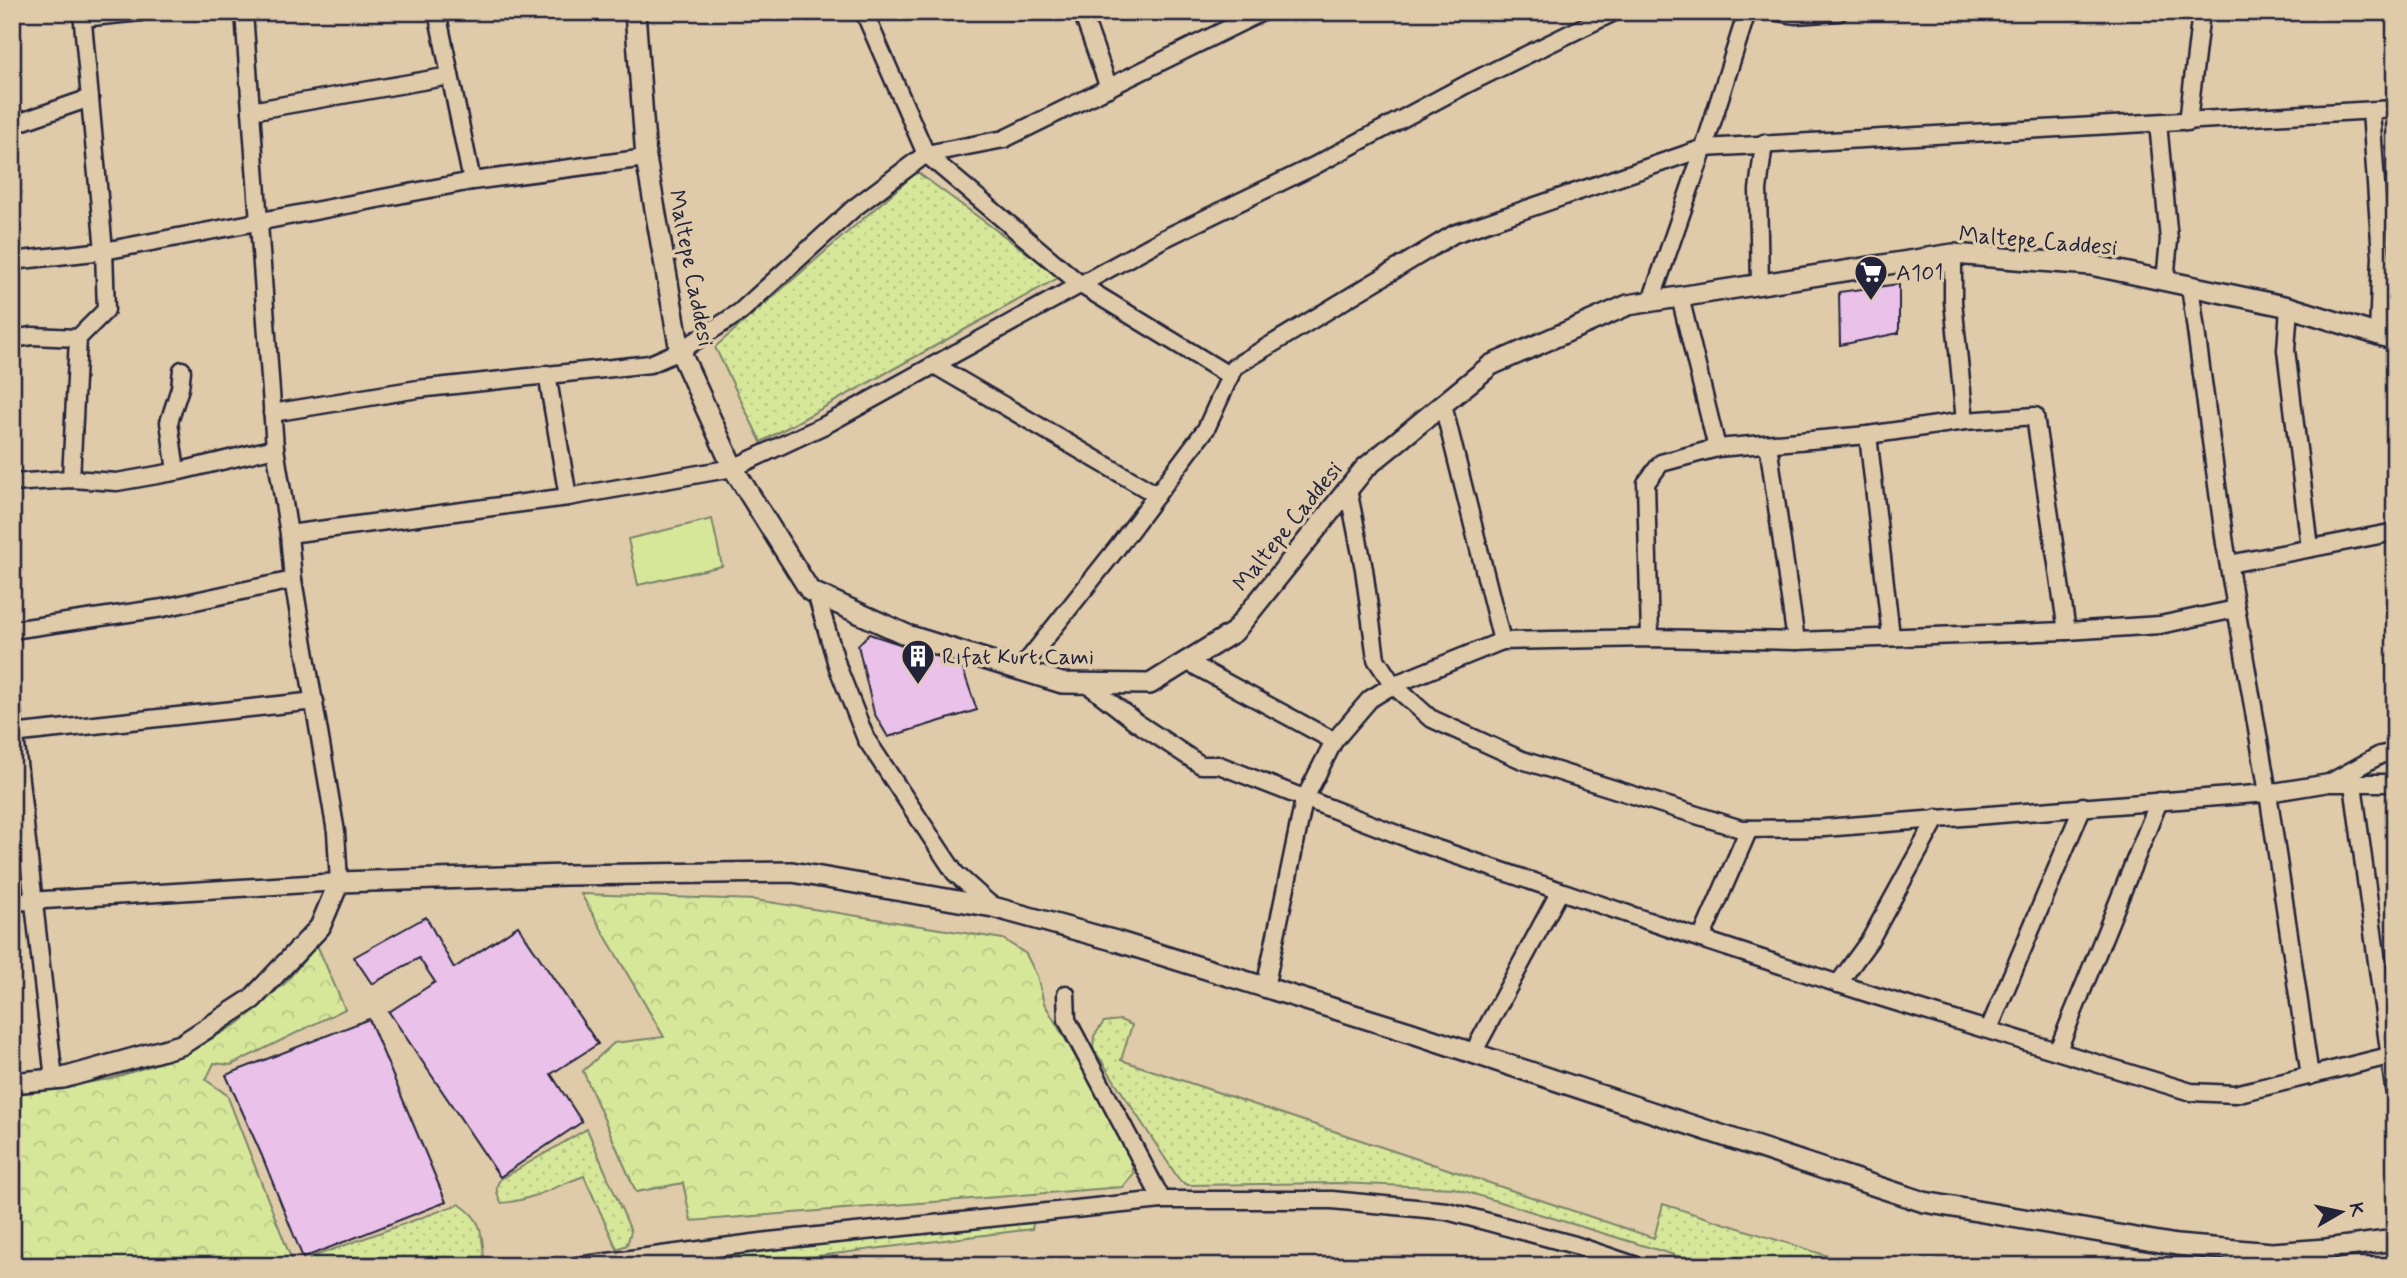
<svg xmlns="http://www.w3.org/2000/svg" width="2407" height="1278" font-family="Mynerve,sans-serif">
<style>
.grass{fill:url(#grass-dots);stroke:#7c846a;stroke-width:2}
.forest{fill:url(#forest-crowns);stroke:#7c846a;stroke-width:2}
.garden{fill:#d7e79a;stroke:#7c846a;stroke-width:2}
.building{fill:#e9c1e9;stroke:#22223b;stroke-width:2}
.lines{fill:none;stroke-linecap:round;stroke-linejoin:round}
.minor-casing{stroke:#22223b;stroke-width:21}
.tertiary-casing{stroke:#22223b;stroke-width:24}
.minor{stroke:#dfcbaa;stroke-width:16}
.tertiary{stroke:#dfcbaa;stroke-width:19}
.labels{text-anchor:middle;stroke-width:7;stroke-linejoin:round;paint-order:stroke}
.street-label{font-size:23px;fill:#22223b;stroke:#dfcbaa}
.poi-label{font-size:23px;fill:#22223b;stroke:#dfcbaa;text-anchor:start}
</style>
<defs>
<pattern id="grass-dots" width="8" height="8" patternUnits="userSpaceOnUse" patternTransform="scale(1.75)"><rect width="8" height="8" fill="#d7e79a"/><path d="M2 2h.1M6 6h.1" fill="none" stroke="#b8c686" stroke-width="1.8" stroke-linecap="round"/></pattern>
<pattern id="forest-crowns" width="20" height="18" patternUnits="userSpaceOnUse" patternTransform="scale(1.75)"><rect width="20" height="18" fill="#d7e79a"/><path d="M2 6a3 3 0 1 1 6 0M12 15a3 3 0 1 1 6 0" fill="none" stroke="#b8c686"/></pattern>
</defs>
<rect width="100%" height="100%" fill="#dfcbaa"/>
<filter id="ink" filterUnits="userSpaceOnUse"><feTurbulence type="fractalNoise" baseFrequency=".0143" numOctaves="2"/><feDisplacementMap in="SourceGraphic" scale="14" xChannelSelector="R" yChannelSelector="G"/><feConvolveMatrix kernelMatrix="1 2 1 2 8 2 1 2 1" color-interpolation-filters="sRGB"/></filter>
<g filter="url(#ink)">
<g class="grass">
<polygon points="917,172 1060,277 761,442 715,347"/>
<polygon points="1120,1020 1132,1025 1121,1060 1654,1238 1663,1204 1850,1263 1849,1266 1777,1266 1681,1257 1454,1188 1339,1183 1188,1185 1180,1181 1093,1048 1094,1036 1104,1022"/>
<path d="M587 1129 631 1231 627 1245 617 1249 584 1176C556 1186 531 1201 501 1203 497 1194 494 1186 501 1179Z"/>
<path d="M459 1204C482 1219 482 1232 484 1258L473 1266H309L310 1259 315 1256Z"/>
<polygon points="1030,1219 1033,1224 1032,1229 738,1266 657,1266 657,1264"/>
</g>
<g class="forest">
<polygon points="581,894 756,900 1003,939 1026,954 1037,976 1044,1003 1125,1141 1134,1173 1123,1187 691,1221 683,1183 636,1192 583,1071 614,1043 664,1037"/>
<polygon points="317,945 345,1009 231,1065 214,1063 206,1080 227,1095 294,1266 12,1266 12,1095 110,1079 183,1055 239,1023 285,983"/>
</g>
<polygon class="garden" points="712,519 722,566 638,585 628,539"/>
<g class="building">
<polygon points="1899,284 1899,333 1840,345 1839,292"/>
<polygon points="869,634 961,664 977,710 888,737 874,713 858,645"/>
<polygon points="426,917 454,968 518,926 598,1044 551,1074 582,1122 500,1177 389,1012 435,982 419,958 372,984 354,957"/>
<polygon points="369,1019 446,1202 303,1258 262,1156 226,1075"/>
</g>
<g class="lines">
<defs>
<g id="minor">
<polyline points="437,12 472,181"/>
<polyline points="864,12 926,154 1081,285 1230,376"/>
<polyline points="1082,12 1109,88"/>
<polyline points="1777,12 1795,15 1839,12"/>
<polyline points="82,18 141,12"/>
<polyline points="251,111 450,76"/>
<polyline points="2371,111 2381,256 2378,335"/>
<polyline points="2188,122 2201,12"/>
<polyline points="2158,123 2169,240 2165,281"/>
<polyline points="12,125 90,98"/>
<polyline points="1953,254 1953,301 1965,421"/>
<polyline points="12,261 104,251 472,181 646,158"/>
<polyline points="1760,284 1758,190 1764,143"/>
<polyline points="2190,286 2225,544 2268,793 2310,1076"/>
<polyline points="1680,297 1717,448"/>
<polyline points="1651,301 1704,148 1747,12"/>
<polyline points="2289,307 2286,350 2310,548"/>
<polyline points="12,339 32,336 78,338"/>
<polyline points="936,366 1157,495"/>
<polyline points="1443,405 1502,641"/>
<polyline points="272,413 418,389 650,364 680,351 740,312 854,208 926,154 1004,139 1262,12"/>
<polyline points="1868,435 1891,636"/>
<polyline points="1768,444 1796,641"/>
<polyline points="176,471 169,422 180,388 182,370"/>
<polyline points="71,479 78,338 106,310 104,251 82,12"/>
<polyline points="12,483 71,479 117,482 180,471 275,448"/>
<polyline points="1348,489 1364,569 1376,659 1393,685 1430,718 1522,760 1741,829 1824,828 2268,793 2329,783 2395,783"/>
<polyline points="568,497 733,468 827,424 1163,239 1312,167 1469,83 1614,12"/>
<polyline points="289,534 568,497 547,374"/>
<polyline points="2229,564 2395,532"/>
<polyline points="816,593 838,668 866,739 955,873 993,907"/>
<polyline points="12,630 163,608 293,580"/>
<polyline points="1650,638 1646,483 1661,463 1717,448 1868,435 1965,421 2035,416 2067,631"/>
<polyline points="1186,661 1334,741"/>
<polyline points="1020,670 1117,548 1206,429 1234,367 1454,234 1704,148 2395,109"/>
<polyline points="1087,684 1136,722 1201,765 1219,765 1417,842 1701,939 1876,996 2191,1092 2235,1094 2389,1056 2395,1052"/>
<polyline points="12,710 54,1079"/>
<polyline points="12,734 315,701"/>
<polyline points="2331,782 2380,755 2395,752"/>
<polyline points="2353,784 2395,1095"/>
<polyline points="12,902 339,882 336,832 293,580 289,534 275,448 244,12"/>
<polyline points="1701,939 1749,829"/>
<polyline points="1838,984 1870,940 1937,818"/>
<polyline points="1265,988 1304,800 1334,741 1370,699 1393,685 1502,641 1650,638 1796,641 2067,631 2160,625 2236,609"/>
<polyline points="1066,994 1067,1020 1162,1200"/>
<polyline points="1989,1029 2083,806"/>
<polyline points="2058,1050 2159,801"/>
<polyline points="1473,1053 1560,891"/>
<polyline points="577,1266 769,1241 1162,1200 1332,1200 1447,1211 1575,1245 1637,1266"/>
</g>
<g id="tertiary">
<polyline points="635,12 646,158 680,351 733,468 810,591 907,635 1062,683 1150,684 1234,632 1365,468 1491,365 1628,305 1953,254 2091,265 2289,307 2395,340"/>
<polyline points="12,1083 63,1078 181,1045 252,999 320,927 339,882 566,875 792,872 993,907 1116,941 1409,1032 1924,1202 2177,1245 2272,1253 2326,1249 2395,1240"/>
</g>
</defs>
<use href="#minor" class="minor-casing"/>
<use href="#tertiary" class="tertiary-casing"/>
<use href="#minor" class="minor"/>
<use href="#tertiary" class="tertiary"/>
</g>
</g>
<defs>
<symbol id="supermarket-pin" viewBox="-11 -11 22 30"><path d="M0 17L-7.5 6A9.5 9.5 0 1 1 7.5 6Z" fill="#22223b" stroke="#dfcbaa"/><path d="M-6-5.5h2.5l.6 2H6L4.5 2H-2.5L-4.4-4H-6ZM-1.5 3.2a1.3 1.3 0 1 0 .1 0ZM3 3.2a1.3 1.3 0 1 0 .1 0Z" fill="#fff"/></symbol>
<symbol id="building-pin" viewBox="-11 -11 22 30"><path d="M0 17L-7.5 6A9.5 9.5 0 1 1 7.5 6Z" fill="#22223b" stroke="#dfcbaa"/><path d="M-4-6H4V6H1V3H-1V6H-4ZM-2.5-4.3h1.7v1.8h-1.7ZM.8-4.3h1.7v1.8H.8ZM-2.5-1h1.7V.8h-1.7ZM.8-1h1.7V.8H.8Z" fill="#fff"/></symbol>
</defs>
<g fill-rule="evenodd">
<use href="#supermarket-pin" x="1852" y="253" width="38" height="52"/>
<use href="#building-pin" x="899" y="637" width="38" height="52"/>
</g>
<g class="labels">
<g class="street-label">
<text transform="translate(2038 240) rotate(5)" y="8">Maltepe Caddesi</text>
<text transform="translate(692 268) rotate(79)" y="8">Maltepe Caddesi</text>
<text transform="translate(1287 526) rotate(-51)" y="8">Maltepe Caddesi</text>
</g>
<g class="poi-label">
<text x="1896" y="280">A101</text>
<text x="942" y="664">Rıfat Kurt Cami</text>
</g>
</g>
<rect width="2407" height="1278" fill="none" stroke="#dfcbaa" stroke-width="42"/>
<rect x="21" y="21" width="2365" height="1236" fill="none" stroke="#22223b" stroke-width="2.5" filter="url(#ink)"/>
<g transform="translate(2341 1212) rotate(81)" stroke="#dfcbaa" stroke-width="5" paint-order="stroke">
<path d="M0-5L12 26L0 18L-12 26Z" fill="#22223b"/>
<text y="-10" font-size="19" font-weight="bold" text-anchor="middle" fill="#22223b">K</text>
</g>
</svg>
